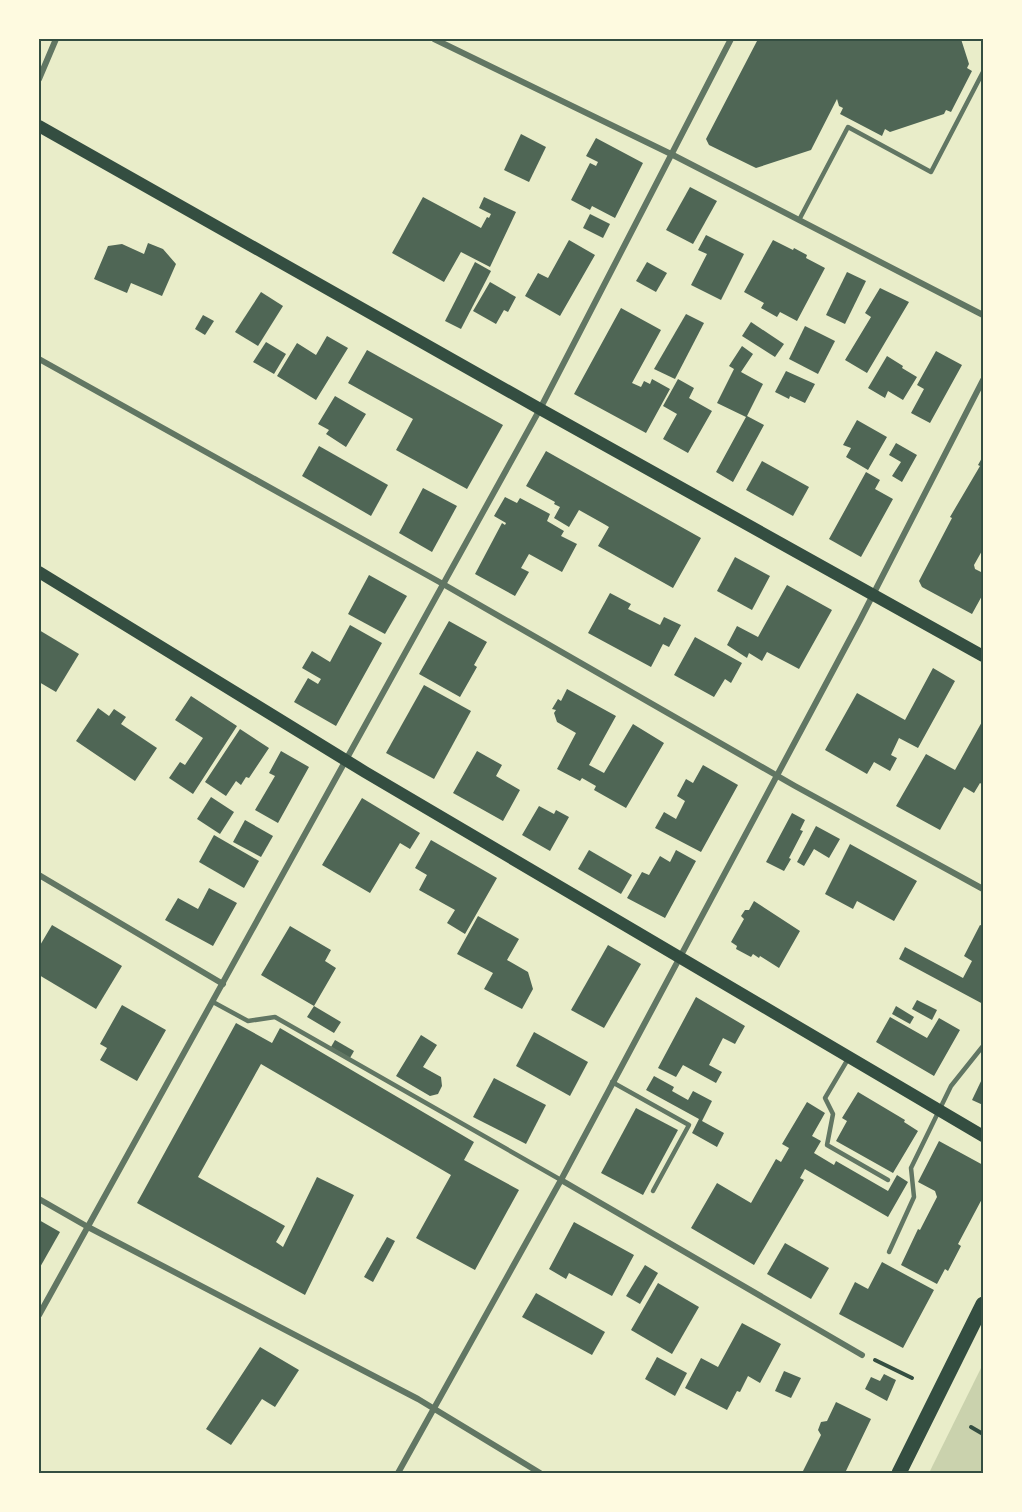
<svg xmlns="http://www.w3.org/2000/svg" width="1022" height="1512" font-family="'Fira Sans Condensed',sans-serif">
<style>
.green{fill:#cad2ad}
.building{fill:#4f6655}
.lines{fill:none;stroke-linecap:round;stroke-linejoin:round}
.path{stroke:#344e41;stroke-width:4}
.service{stroke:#617663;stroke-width:4.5}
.minor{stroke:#617663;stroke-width:6}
.secondary{stroke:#344e41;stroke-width:12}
.primary{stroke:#344e41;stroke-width:15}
.neatline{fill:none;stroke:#344e41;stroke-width:2}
</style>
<rect width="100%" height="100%" fill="#e9edc9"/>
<polygon class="green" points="983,1364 983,1473 929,1473"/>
<g class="building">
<polygon points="763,39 961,39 969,64 967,68 972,71 951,112 946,110 944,114 890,132 885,129 882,136 840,114 843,108 839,106 837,99 811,150 756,168 709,145 706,139 757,41"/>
<polygon points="521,134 546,147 529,182 504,170"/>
<polygon points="596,138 643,163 615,218 592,206 590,210 571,200 590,163 596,166 598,162 586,156"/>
<polygon points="690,187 717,201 693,244 666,230"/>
<polygon points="423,197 481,228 487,217 489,218 491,214 479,208 484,197 516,212 490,267 461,252 444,282 392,253"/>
<polygon points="590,214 610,224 603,238 583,228"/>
<polygon points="706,235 744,254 721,300 691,285 707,254 698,250"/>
<polygon points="569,240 595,255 560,316 525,296 538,273 548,278"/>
<polygon points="773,240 793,250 794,248 807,255 806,258 825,268 797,321 780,312 777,317 761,308 764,303 744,292"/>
<polygon points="148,243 163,249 176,264 162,296 131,283 127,293 94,279 108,246 122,244 144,254"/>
<polygon points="475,262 491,271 461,329 445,321"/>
<polygon points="647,262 667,273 656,292 636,281"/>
<polygon points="847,272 866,281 845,324 826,315"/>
<polygon points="490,282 516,297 508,312 504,310 496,324 473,311"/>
<polygon points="880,288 909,302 867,373 845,360 871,317 865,313"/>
<polygon points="261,292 283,306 258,346 235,332"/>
<polygon points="621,308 661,330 632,383 641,387 644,381 650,384 652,379 670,389 646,433 574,394"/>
<polygon points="686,314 704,323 675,379 654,369"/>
<polygon points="203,315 214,321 205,335 195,329"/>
<polygon points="751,322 784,344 775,357 742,336"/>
<polygon points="805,326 835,341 818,374 789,359"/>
<polygon points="327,336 348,348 316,400 277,376 297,343 316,355"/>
<polygon points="266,342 286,354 274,374 253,362"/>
<polygon points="742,346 753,354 741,372 763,384 747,416 764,425 733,482 716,472 746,417 717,403 734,369 729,366"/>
<polygon points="367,350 503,425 467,489 396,450 413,419 348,383"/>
<polygon points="936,351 962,365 930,423 911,413 924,389 917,385"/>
<polygon points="887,356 903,366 902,368 917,377 903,400 888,391 885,398 868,388"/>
<polygon points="786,371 815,384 805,403 790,396 789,399 775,392"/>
<polygon points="678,379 694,388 689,398 712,411 688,453 663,439 677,414 663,406"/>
<polygon points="335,396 366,414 346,447 326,434 329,430 318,424"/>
<polygon points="857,420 887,437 868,470 846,457 851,448 843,445"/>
<polygon points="896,443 917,455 902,482 892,476 901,462 889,455"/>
<polygon points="319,446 388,485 371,516 302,476"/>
<polygon points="546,451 701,538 673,588 598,546 609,527 604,524 579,510 569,527 554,518 560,507 554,504 555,502 526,486"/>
<polygon points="983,456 983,549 974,565 975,569 983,573 983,594 972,614 922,587 919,581 952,518 950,517 980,466 978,465"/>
<polygon points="762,461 809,487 793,516 746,490"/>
<polygon points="866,472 880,480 875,489 893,499 861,557 829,539"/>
<polygon points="423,488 457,506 432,552 399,533"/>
<polygon points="505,497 517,503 520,498 550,514 547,521 564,531 561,536 577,544 562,572 529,554 521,568 529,572 515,596 475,574 502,523 505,525 506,523 494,516"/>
<polygon points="735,557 770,576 752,610 717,591"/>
<polygon points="369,575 407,596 385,634 348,614"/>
<polygon points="787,585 832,610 799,669 767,652 762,661 749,653 747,658 727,645 737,626 758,637"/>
<polygon points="610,593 631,604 628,609 660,625 664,617 681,625 669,647 663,644 651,667 588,633"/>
<polygon points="449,621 487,642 474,665 477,667 460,697 419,674"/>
<polygon points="350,625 382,643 336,726 294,702 308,678 318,684 321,679 302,668 312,651 330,662"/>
<polygon points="39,630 79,654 56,692 39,682"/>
<polygon points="695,637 742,663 731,683 725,679 714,697 674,675"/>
<polygon points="933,668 955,681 918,748 899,738 891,755 897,758 890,771 874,762 867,774 825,750 857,693 905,720"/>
<polygon points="424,685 471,711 434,779 386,753"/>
<polygon points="567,689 616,716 589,765 604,773 633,724 664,743 626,808 594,790 596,786 582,778 580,781 557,769 576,733 557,722 554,713 556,710 552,709 558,699 561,701"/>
<polygon points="191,696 237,726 193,794 169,778 180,762 185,765 203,738 175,720"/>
<polygon points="98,708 109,716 114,709 126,717 121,724 157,748 135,781 76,741"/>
<polygon points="983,720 983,785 980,783 974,793 964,787 940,830 896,806 926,754 955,770"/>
<polygon points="240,729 269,748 249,778 246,777 241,785 236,781 226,796 205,782"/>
<polygon points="281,751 309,767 278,823 255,810 275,776 269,773"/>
<polygon points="477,751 502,765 496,776 520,790 503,821 453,793"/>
<polygon points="703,765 738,785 701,852 655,828 664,812 676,819 685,801 677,796 686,779 693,783"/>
<polygon points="211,797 234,812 220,834 197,819"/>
<polygon points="362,798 420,833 410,849 400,843 370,893 322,865"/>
<polygon points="539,806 554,814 556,810 569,817 550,851 522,835"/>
<polygon points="792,813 805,820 800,830 803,831 789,858 791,859 784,871 766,862"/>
<polygon points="245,820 273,836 261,857 233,842"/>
<polygon points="816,826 840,839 829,858 814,849 804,866 797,862"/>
<polygon points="214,835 259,861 244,888 199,862"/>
<polygon points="431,840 497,878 465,934 447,923 455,910 419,890 427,875 415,868"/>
<polygon points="850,844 917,881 894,921 857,901 853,909 825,894"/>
<polygon points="589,850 632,875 621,894 578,869"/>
<polygon points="676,850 696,861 665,918 627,898 642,872 649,875 660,856 670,862"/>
<polygon points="209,888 237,903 213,946 165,920 178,898 198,909"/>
<polygon points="754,901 800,931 779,968 760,956 759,958 753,954 751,957 736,949 737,946 731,942 744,919 741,916 745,910 749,910"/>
<polygon points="478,916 519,939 507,960 528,972 533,989 522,1009 484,989 493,973 457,954"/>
<polygon points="52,925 122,966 96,1009 39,975 39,947"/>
<polygon points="980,925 983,926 983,1004 899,959 905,947 963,978 972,961 964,956"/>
<polygon points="290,926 331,950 325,961 336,968 314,1006 261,975"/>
<polygon points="608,945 641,964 604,1028 571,1010"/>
<polygon points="696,997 745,1026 735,1044 723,1038 709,1065 722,1072 716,1083 683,1065 676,1077 658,1068"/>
<polygon points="917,1000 937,1010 932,1020 912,1009"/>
<polygon points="122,1005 166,1030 137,1081 100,1060 107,1048 100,1044"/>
<polygon points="314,1006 341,1022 334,1033 307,1017"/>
<polygon points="896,1006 914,1017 910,1024 892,1014"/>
<polygon points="890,1017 927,1038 939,1018 960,1030 934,1076 876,1042"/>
<polygon points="236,1023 272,1043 280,1028 474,1142 464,1160 519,1190 475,1270 416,1238 451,1175 261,1064 198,1177 285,1226 276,1242 283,1247 317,1177 354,1195 305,1295 137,1203"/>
<polygon points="534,1032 588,1062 570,1096 516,1066"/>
<polygon points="421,1035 437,1045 423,1067 441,1077 442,1086 438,1094 430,1096 396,1076"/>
<polygon points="335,1040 354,1051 350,1058 331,1047"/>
<polygon points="654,1076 674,1087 672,1091 688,1100 693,1091 712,1101 702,1121 724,1133 717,1147 692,1133 699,1119 646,1090"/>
<polygon points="983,1077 983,1105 972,1100"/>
<polygon points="494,1078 546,1105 526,1144 473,1117"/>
<polygon points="858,1092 905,1120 904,1122 918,1131 893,1173 836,1141 847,1121 842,1118"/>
<polygon points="807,1102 825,1113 812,1136 821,1141 814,1153 834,1165 836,1161 888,1191 897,1175 908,1182 888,1217 805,1169 800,1178 804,1180 754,1265 691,1228 717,1183 751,1203 776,1159 781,1162 789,1148 782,1144"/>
<polygon points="636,1108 678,1130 643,1195 601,1173"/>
<polygon points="939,1141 983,1165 983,1197 958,1244 961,1246 948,1271 945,1269 937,1284 901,1265 918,1229 920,1230 937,1197 935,1191 918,1182"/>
<polygon points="39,1220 60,1232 39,1269"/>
<polygon points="574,1222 634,1255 612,1296 569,1273 566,1279 549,1269"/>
<polygon points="387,1237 395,1241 373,1282 364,1277"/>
<polygon points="785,1243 829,1268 811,1299 767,1274"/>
<polygon points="882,1262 934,1290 903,1348 839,1314 855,1282 868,1289"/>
<polygon points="645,1265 658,1273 640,1304 626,1296"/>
<polygon points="658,1283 699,1307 672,1354 631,1330"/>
<polygon points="536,1293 605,1332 592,1355 522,1317"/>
<polygon points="742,1323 781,1344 760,1383 748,1376 740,1392 737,1391 727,1410 685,1388 701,1358 718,1367"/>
<polygon points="260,1347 299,1370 275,1407 262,1399 231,1445 206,1429"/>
<polygon points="657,1357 687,1373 675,1396 645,1379"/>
<polygon points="784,1371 801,1378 791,1398 775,1391"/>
<polygon points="884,1374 896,1380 887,1401 865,1389 871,1377 880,1381"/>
<polygon points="836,1402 871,1419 845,1473 802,1473 821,1435 818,1430 821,1422 827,1421"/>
</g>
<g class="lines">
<g class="path">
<polyline points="875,1360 912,1378"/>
<polyline points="971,1427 983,1434"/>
</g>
<g class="service">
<polyline points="799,220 848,127 931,172 983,72"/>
<polyline points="213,1002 248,1021 275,1017 561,1180"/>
<polyline points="848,1059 825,1098 833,1114 827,1145 888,1180"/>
<polyline points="612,1082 689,1125 653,1191"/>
<polyline points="889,1252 914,1197 911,1168 951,1086 983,1046"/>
</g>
<g class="minor">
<polyline points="434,39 671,154 983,315"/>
<polyline points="39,79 56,39"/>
<polyline points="39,359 443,584 795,786 983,889"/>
<polyline points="39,875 223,984"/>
<polyline points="561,1180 862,1355"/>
<polyline points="39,1199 88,1227 418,1399 540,1473"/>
<polyline points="39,1315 540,409 731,39"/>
<polyline points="398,1473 561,1180 860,620 983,380"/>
</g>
<g class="secondary">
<polyline points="39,126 540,409 983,656"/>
<polyline points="39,572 365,772 983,1136"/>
</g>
<polyline class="primary" points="899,1473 983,1304"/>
</g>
<rect width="1022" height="1512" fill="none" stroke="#fefae0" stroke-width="81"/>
<rect x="40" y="40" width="942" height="1432" class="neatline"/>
</svg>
